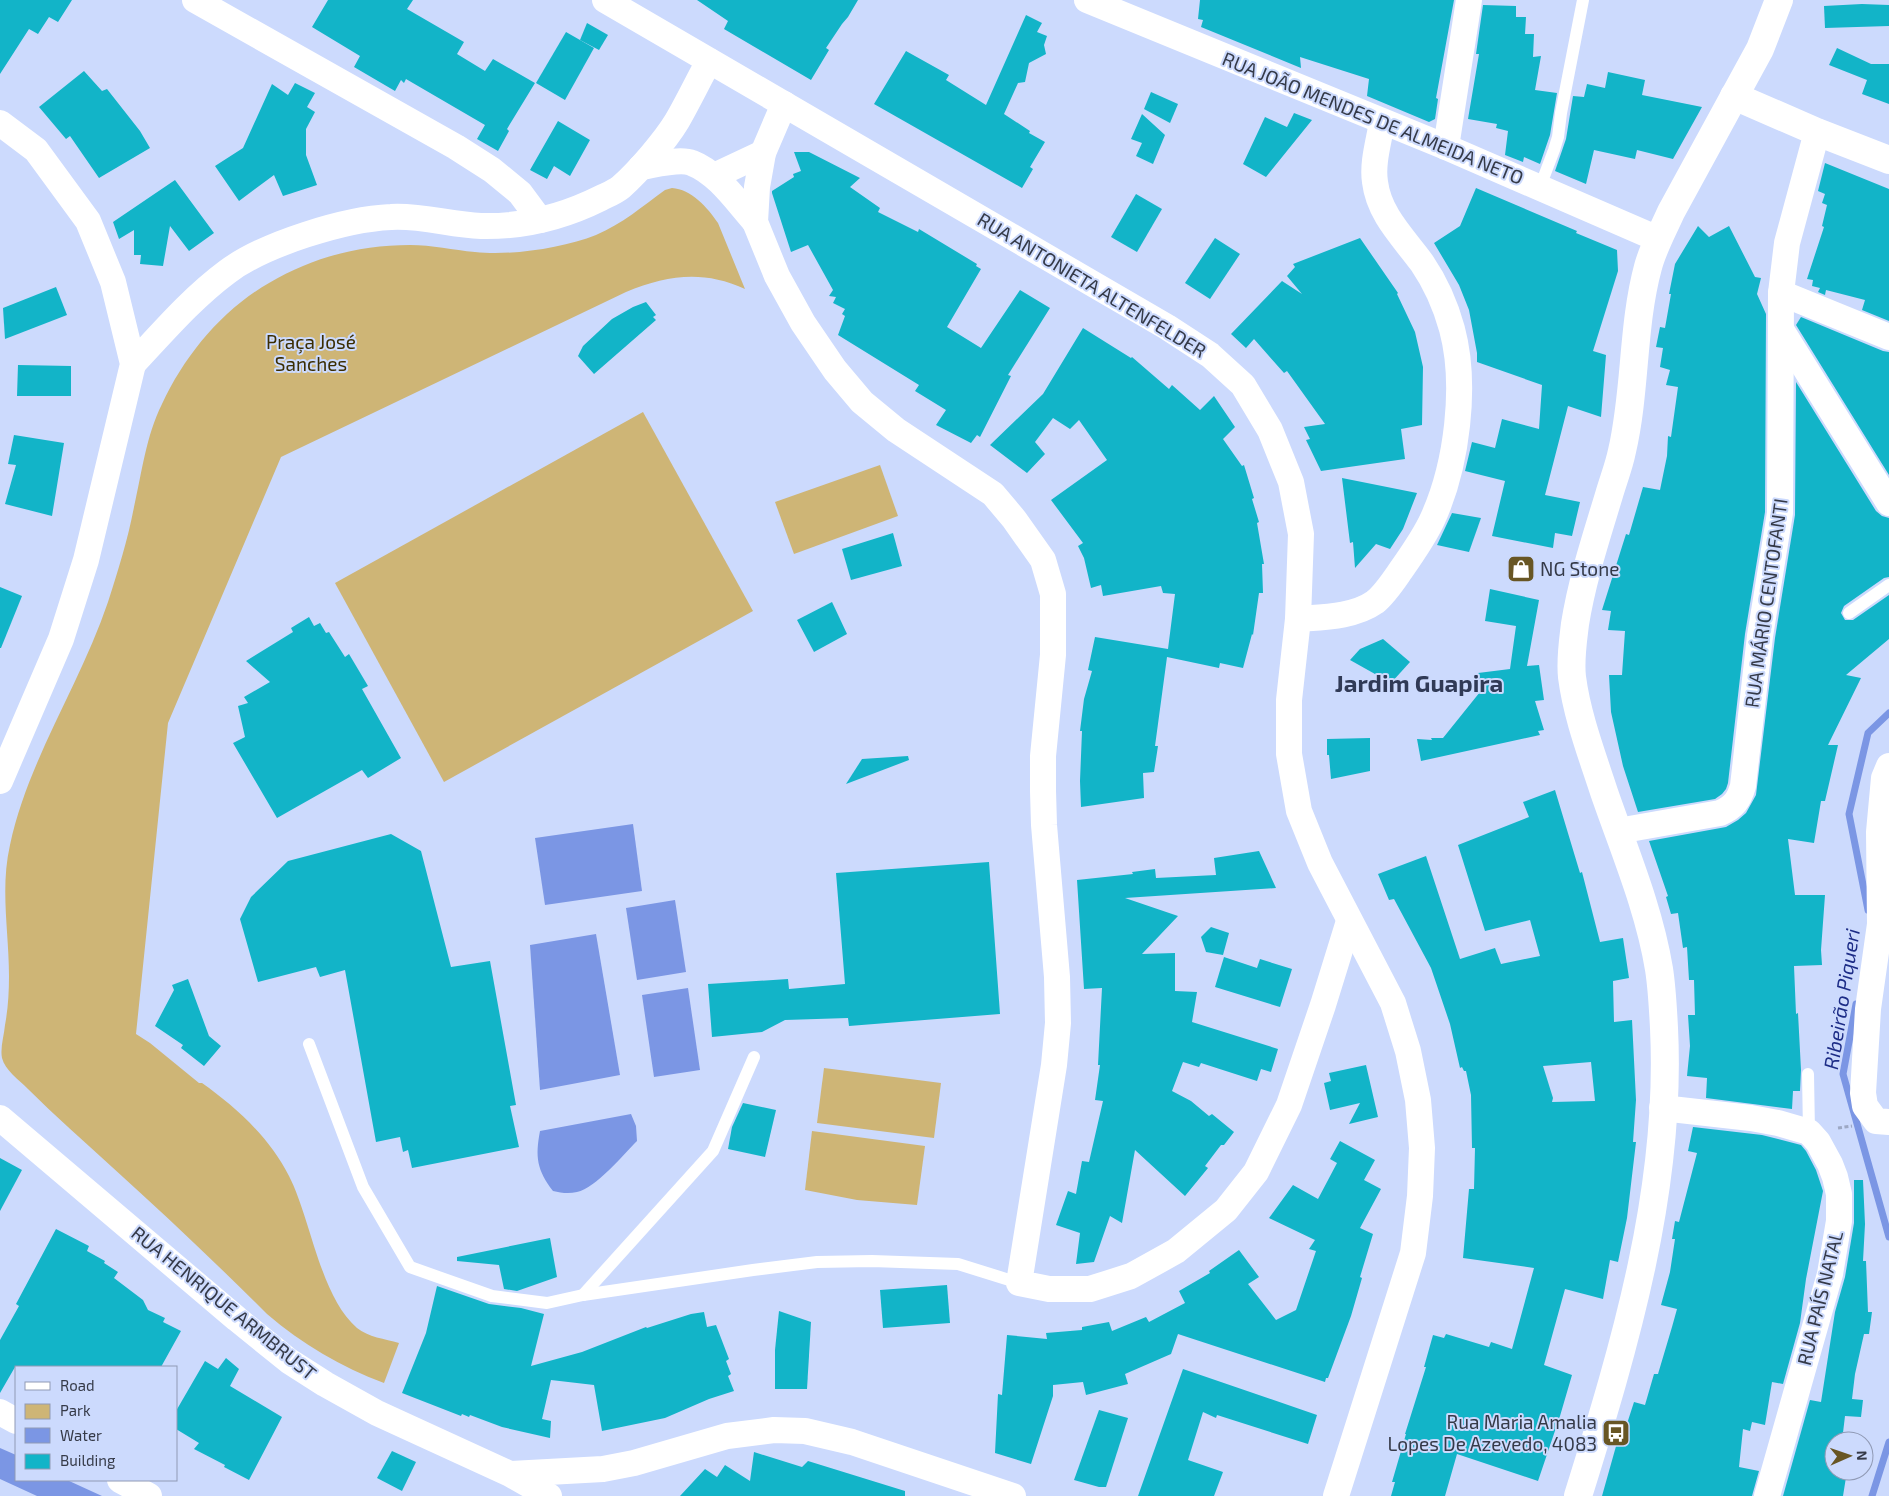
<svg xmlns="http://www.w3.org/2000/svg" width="1889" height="1496" font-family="'Exo 2',sans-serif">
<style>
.green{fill:#ceb576}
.water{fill:#7b96e4}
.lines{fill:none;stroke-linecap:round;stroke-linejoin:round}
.stream{stroke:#7b96e4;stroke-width:7}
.building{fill:#12b4c8;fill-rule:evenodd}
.path{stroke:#9da8c4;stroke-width:3;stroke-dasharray:4 2.5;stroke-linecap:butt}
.lane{stroke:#fff;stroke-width:12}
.street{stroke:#fff;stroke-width:26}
.secondary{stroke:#fff;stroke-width:28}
.labels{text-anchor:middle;stroke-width:4;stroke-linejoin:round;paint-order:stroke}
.street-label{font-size:19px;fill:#353a48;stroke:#ccdafd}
.park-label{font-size:19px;fill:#3b2d02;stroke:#ccdafd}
.poi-label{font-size:19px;fill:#353a48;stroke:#ccdafd;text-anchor:start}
.water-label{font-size:20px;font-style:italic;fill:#1d2d87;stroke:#ccdafd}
.district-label{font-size:24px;font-weight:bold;fill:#303a56;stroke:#ccdafd}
</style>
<rect width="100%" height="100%" fill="#ccdafd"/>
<g class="green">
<path d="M672 188C691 189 708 208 718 223L745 289C703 270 668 275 626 292L281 457 168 723 136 1034 150 1043 199 1083H202C236 1107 270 1138 289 1176 311 1219 320 1296 357 1328 368 1337 385 1339 399 1343L384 1383C341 1367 302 1344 267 1314 217 1264 165 1215 112 1167 84 1141 55 1116 28 1089 19 1080 5 1070 2 1058 0 1048 4 1036 5 1025 8 1009 9 993 9 976 9 932 0 889 10 845 28 760 80 685 108 602 118 571 128 539 134 507 142 472 146 436 162 404 185 355 222 310 269 283 313 257 360 245 410 245 432 245 453 250 475 252 511 256 563 248 596 235 622 224 643 206 665 190Z"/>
<polygon points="643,412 753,611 444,782 335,583"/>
<polygon points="880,465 898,516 794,554 775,502"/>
<polygon points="824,1068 941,1083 934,1138 817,1123"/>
<polygon points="812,1131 925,1146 917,1205 857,1200 805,1190"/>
</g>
<g class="water">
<polygon points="633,824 642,891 545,905 535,838"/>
<polygon points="675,900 686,972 637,980 626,908"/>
<polygon points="596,934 620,1075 540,1090 530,945"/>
<polygon points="688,988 700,1070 654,1077 642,995"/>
<path d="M631 1114 636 1126 637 1141C623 1155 596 1188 577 1192 569 1194 561 1193 553 1191 537 1170 535 1157 540 1131Z"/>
<polygon points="0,1448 16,1455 16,1480 67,1480 102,1496 37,1496 0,1479"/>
</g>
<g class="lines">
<g class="stream">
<polyline points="1868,910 1849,814 1868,733 1889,713"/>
<polyline points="1856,1004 1843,1074 1889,1237"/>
<polyline points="1872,1496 1889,1442"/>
</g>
</g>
<g class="building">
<polygon points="0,0 72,0 58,22 49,17 38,34 29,29 0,74"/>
<polygon points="328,0 413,0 407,9 464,42 457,54 485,71 493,59 535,83 507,129 509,131 498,151 477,139 485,125 406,79 404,83 401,80 395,91 354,67 360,56 312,27"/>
<polygon points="697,0 858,0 848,17 842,24 826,48 829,50 811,80 724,29 728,21"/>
<polygon points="1200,0 1454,0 1436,98 1438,99 1435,119 1429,122 1367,96 1369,79 1300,57 1301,68 1201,27 1203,20 1198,19"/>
<polygon points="1862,4 1889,5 1889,26 1825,28 1824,6"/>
<polygon points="1483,5 1516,6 1516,17 1526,17 1525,34 1534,34 1533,57 1541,56 1535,90 1557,93 1550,135 1540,164 1524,157 1523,162 1505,155 1508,131 1496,128 1497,124 1468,119 1479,54 1476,54"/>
<polygon points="1026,15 1042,23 1037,32 1047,36 1044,45 1046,54 1029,63 1025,82 1018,83 1004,114 1030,131 1029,133 1045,142 1030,167 1033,169 1022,188 874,104 906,51 949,75 946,80 986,105"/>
<polygon points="587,23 608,35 599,50 580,40"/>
<polygon points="566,32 594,48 565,100 536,83"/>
<polygon points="1837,48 1871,64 1889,64 1889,104 1862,94 1867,80 1829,65"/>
<polygon points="84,71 102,91 107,89 140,131 150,148 99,178 70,136 66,139 39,107"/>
<polygon points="1608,72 1645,80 1642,95 1702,107 1673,159 1637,150 1635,159 1594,150 1586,184 1555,171 1566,139 1573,96 1584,97 1587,84 1605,88"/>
<polygon points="295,83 315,93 307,107 315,112 306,129 306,155 317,185 283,196 274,175 239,201 215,166 243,148 272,84 288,95"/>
<polygon points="1151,92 1178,104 1170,123 1144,109"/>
<polygon points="1294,113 1312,120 1266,177 1243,164 1265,117 1287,127"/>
<polygon points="1142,114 1165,135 1153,164 1136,156 1142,143 1131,139"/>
<polygon points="558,121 590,140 570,176 554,166 547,179 530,170"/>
<polygon points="794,152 809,152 860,178 850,187 880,208 878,212 918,232 919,229 977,264 976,266 981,269 947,327 981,348 1020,290 1050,308 1008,375 1011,376 980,437 977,435 971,443 936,425 946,410 915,391 919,385 838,335 845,316 842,314 845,309 833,303 836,297 829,296 833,290 808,245 791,252 772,193 772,191 794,177 793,174 801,171"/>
<polygon points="1825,163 1889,189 1889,321 1862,310 1865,300 1826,290 1825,295 1818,292 1820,288 1812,286 1813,280 1807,279 1824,227 1822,226 1827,205 1822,203 1825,194 1818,191"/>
<polygon points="175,180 214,233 189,251 170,226 163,266 140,264 141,255 134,255 134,230 119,239 113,222"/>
<polygon points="1476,188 1577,231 1576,233 1617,250 1618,271 1593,351 1606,355 1601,417 1568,406 1545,495 1580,502 1572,536 1555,533 1553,548 1492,536 1505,481 1465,471 1472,442 1495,448 1502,419 1539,429 1542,385 1477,362 1477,353 1469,310 1459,285 1434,243 1460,226"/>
<polygon points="1136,194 1162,209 1137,252 1111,237"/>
<polygon points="1698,226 1709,237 1729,226 1755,277 1761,278 1757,294 1766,314 1765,512 1745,634 1728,783 1726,789 1722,794 1715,799 1638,812 1623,766 1611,712 1609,675 1622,675 1625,631 1608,630 1611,611 1602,610 1626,534 1629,535 1643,487 1660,490 1667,456 1668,436 1671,437 1678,387 1666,385 1670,370 1660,367 1663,348 1656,347 1660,327 1665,328 1671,294 1669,294 1675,264"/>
<polygon points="1215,238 1240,254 1210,299 1185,283"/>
<polygon points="1360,238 1398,293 1397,294 1415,332 1423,367 1422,425 1401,429 1405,459 1321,471 1306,440 1310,439 1304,427 1325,424 1287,371 1284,373 1254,339 1246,348 1231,334 1282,281 1302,294 1287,276 1295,267 1293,264"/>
<polygon points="56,287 67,315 5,339 3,308"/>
<polygon points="646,302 656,315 653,317 656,320 594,374 578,356 583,346 612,319 633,307"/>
<polygon points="1801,317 1883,351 1889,352 1889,475 1796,325"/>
<polygon points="1083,328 1131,358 1132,357 1169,389 1172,385 1200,410 1214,396 1235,427 1223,439 1242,466 1244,465 1254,498 1252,499 1259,522 1257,523 1264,564 1262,564 1263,593 1259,593 1253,635 1252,634 1243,668 1220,663 1219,668 1167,657 1155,746 1158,746 1154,772 1143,773 1144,798 1081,807 1080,781 1082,731 1080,731 1084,699 1092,671 1088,670 1095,637 1168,649 1175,594 1163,593 1161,586 1103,596 1101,585 1091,588 1084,558 1078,546 1083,543 1051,500 1107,460 1079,420 1070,429 1053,418 1035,442 1045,454 1027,473 990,445 1043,394"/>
<polygon points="18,365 71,366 71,396 17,396"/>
<polygon points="1796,382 1876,511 1882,516 1889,518 1889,577 1884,578 1844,606 1841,613 1845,620 1853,620 1889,595 1889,639 1846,675 1861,678 1828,745 1838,745 1825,801 1821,801 1814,843 1788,839 1795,895 1825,895 1821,950 1822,965 1794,966 1796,1014 1798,1013 1801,1070 1800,1091 1793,1091 1792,1109 1706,1098 1707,1078 1687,1076 1690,1046 1688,1015 1695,1015 1694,980 1689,980 1687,947 1683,948 1678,913 1671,914 1666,897 1668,896 1649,841 1726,827 1738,820 1746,813 1756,795 1775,638 1795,515"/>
<polygon points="14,435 64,443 52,516 5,504 16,465 8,464"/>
<polygon points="1342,478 1417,493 1403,529 1390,549 1376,544 1355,568 1353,542 1350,543"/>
<polygon points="1452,513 1481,518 1469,552 1437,545"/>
<polygon points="893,533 902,566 851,580 842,549"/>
<polygon points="0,587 22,596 1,648 0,648"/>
<polygon points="1490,589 1539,600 1527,666 1539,665 1544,700 1535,701 1544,730 1538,731 1540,735 1421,761 1417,739 1432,740 1431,738 1443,738 1480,692 1478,673 1510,669 1516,626 1485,621"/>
<polygon points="832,602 847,634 814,652 797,620"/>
<polygon points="309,617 314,626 320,623 326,633 329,632 345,657 349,654 368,686 362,689 401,758 368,778 362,770 277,818 233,743 245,737 238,706 248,703 244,697 270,682 246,661 293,632 291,628"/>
<polygon points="1383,639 1410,662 1391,683 1350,660 1360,649"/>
<polygon points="1370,738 1370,771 1331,779 1329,755 1327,755 1327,739"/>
<polygon points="908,756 909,760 846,784 862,759"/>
<path d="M1555 790 1580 873 1582 872 1600 942 1623 938 1629 978 1613 981 1614 1022 1632 1020 1636 1100 1633 1142H1636L1627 1218 1618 1262 1610 1260 1603 1299 1565 1289 1544 1365 1572 1375 1560 1416 1538 1481 1457 1454 1445 1496H1391L1395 1482H1392L1406 1434H1405L1426 1367H1424L1433 1335 1444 1338 1446 1334 1489 1347 1491 1342 1512 1349 1534 1268 1463 1258 1469 1189H1474L1475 1148H1472L1471 1095 1466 1071H1464L1462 1067 1460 1068 1450 1024 1431 968 1394 899 1389 900 1378 874 1426 856 1460 959 1495 948 1501 964 1540 956 1530 920 1485 931 1458 845 1529 817 1523 802ZM1591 1062 1595 1101 1552 1102 1553 1098 1543 1066Z"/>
<polygon points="391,834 421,851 451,967 490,961 516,1105 510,1106 519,1147 412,1168 408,1150 403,1152 400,1137 376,1142 345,970 320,977 316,967 258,982 240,919 251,897 288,861"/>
<polygon points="1259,851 1276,888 1125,898 1178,916 1142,954 1175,953 1175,991 1197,992 1192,1022 1278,1049 1271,1072 1261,1069 1257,1081 1201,1063 1199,1067 1183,1062 1172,1091 1191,1101 1209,1116 1212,1114 1234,1132 1224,1145 1221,1145 1205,1166 1208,1168 1185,1196 1135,1150 1122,1223 1110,1216 1094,1262 1076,1264 1080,1233 1056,1225 1068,1191 1076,1194 1082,1161 1089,1162 1103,1101 1095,1100 1100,1065 1098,1065 1102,988 1084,989 1077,880 1133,874 1132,872 1155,869 1156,878 1216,875 1214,858"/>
<polygon points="989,862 1000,1014 849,1026 848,1018 785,1020 762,1032 712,1037 708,984 788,979 789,989 845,984 836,873"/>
<polygon points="1211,927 1229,933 1223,955 1206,952 1201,937"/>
<polygon points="1224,957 1257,968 1260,959 1292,969 1280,1007 1215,987"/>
<polygon points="188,979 209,1036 221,1046 204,1066 181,1048 183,1045 155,1026 174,990 172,985"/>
<polygon points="1366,1065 1378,1117 1349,1124 1360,1103 1330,1110 1324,1083 1331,1081 1329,1073"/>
<polygon points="743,1103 776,1110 765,1157 728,1149 732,1127"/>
<polygon points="1693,1127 1762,1135 1801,1145 1806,1151 1816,1170 1823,1191 1806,1279 1800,1323 1783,1384 1772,1382 1765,1425 1752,1422 1750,1431 1743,1429 1739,1467 1759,1471 1752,1496 1602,1496 1620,1432 1624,1433 1634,1402 1645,1405 1654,1374 1658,1374 1672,1327 1677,1309 1661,1305 1670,1272 1675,1239 1672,1239 1675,1221 1679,1222 1697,1153 1688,1151"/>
<polygon points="1340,1141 1375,1160 1364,1180 1381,1189 1360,1228 1373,1234 1360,1277 1362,1278 1351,1316 1328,1378 1326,1378 1325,1382 1178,1334 1171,1354 1125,1374 1128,1384 1086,1395 1083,1382 1053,1385 1053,1396 1031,1464 995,1453 998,1394 1002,1395 1007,1335 1047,1339 1046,1333 1082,1330 1082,1327 1109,1322 1112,1331 1146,1317 1149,1322 1185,1303 1179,1291 1210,1273 1209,1271 1239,1250 1259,1277 1248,1284 1276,1320 1296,1310 1316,1251 1309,1249 1315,1240 1269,1218 1293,1185 1318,1199 1337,1163 1330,1159"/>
<polygon points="0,1158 22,1170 0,1211"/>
<polygon points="1854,1180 1863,1180 1865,1224 1863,1261 1866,1261 1868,1312 1872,1312 1869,1334 1864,1334 1855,1374 1852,1399 1863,1400 1861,1417 1845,1416 1842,1441 1834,1441 1834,1471 1847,1471 1843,1496 1783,1496 1810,1400 1821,1402 1835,1312 1845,1277 1854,1223"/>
<polygon points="56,1229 89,1246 87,1251 105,1261 104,1263 118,1272 114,1278 143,1300 148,1310 165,1318 163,1322 181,1331 161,1367 15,1367 0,1393 0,1340 19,1306 16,1304"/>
<polygon points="550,1238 557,1277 517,1291 504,1289 499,1265 457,1261 457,1257"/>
<polygon points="947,1285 950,1323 883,1328 880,1290"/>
<polygon points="437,1286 489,1304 521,1308 544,1314 531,1366 582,1352 646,1327 647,1328 691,1314 704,1312 707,1327 716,1325 729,1359 726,1361 731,1374 728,1376 734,1391 709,1399 665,1418 602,1431 594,1385 551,1380 542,1419 551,1421 550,1438 502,1427 470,1415 469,1417 462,1414 461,1416 402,1393 426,1333"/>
<polygon points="779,1311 811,1322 807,1389 775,1389 775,1350"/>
<polygon points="226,1358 239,1369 230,1386 282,1417 249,1480 224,1467 225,1465 194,1449 199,1443 176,1429 176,1411 205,1361 218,1369"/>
<polygon points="1183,1369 1317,1415 1308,1444 1217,1415 1216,1418 1203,1412 1188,1460 1223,1472 1214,1496 1138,1496"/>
<polygon points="1099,1410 1128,1418 1106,1487 1099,1487 1074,1480"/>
<polygon points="392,1451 416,1462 402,1491 377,1478"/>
<polygon points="754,1452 802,1467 808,1461 905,1491 905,1496 680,1496 705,1469 717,1477 725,1465 750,1481"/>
</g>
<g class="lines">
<polyline class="path" points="1838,1128 1852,1126"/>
<g class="lane">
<polyline points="1540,187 1554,150 1558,137 1561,113 1583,0"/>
<polyline points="1849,613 1889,585"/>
<polyline points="309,1044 363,1187 410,1267 492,1296 547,1303 583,1295 753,1270 817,1262 872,1261 958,1264 1019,1283"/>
<polyline points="1808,1074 1809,1132"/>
<polyline points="583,1295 713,1151 754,1057"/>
</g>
<g class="street">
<polyline points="195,0 456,147 492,170 520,193 540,220"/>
<polyline points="605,0 1167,327 1210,355 1243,385 1270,430 1291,482 1301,534 1298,619 1289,700 1289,754 1299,811 1320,863 1393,1003 1408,1051 1418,1100 1422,1148 1420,1196 1413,1253 1336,1496"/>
<polyline points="1087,0 1446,147 1658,239"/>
<polyline points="784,104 763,153 757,187 755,222 777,276 803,323 835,370 862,402 896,430 993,494 1014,519 1043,560 1053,594 1053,655 1043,756 1043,791 1044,825 1057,977 1058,1023 1054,1065 1019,1283 1049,1289 1090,1289 1131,1276 1176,1251 1226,1210 1256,1172 1289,1105 1323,1005 1349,921"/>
<polyline points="0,123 36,150 88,221 113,282 133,364 86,560 61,639 0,781"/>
<polyline points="1446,147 1469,0"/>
<path d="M641 167C654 165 680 158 692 163 718 173 737 202 755 222"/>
<polyline points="714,176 763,153"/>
<polyline points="1781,293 1889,337"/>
<polyline points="1782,331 1889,503"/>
<path d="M133 364C163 332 192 298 227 272 264 244 345 219 391 217 421 215 451 225 481 226 523 227 563 217 601 198 607 195 615 192 621 187 638 172 665 141 677 121 688 102 698 81 709 61"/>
<path d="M1298 619C1322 617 1354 617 1375 602 1385 594 1394 580 1401 570 1413 553 1425 536 1433 518 1457 465 1467 385 1452 329 1446 307 1435 282 1422 263 1404 238 1379 215 1375 182 1372 163 1379 141 1382 122"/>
<polyline points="1889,766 1884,778 1879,832 1880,924 1868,1009 1863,1093 1865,1106 1876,1121 1889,1122"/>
<path d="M1618 831 1720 813C1734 807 1739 800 1743 786L1760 636 1780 513 1781 293 1787 243 1817 132"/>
<polyline points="1662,1108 1751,1118 1778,1123 1809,1132 1818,1142 1830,1164 1835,1177 1839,1194 1839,1221 1830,1274 1767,1496"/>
<polyline points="0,1118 237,1319 289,1361 325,1384 377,1413 510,1474 549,1496"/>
<polyline points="0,1412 16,1421"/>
<polyline points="511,1474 603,1469 634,1463 727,1436 774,1430 805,1431 852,1442 1013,1496"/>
<polyline points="120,1480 149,1496"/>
</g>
<g class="secondary">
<polyline points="1734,96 1817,132 1889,160"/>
<path d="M1578 1496C1625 1345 1672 1189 1664 1028 1663 1009 1662 988 1659 969 1649 908 1624 850 1604 792 1592 755 1577 716 1572 677 1570 659 1573 641 1575 624 1582 580 1596 538 1609 495 1613 481 1619 466 1622 451 1636 391 1632 326 1648 267 1653 248 1663 230 1671 212L1760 49 1779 0"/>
</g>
</g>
<defs>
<symbol id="shop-square" viewBox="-11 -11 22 22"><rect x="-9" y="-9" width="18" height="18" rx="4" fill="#685624" stroke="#ccdafd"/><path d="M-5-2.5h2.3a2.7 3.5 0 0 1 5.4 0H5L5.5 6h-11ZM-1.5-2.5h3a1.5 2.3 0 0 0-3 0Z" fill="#fff"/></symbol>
<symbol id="bus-square" viewBox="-11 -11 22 22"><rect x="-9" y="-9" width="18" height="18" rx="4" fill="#685624" stroke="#ccdafd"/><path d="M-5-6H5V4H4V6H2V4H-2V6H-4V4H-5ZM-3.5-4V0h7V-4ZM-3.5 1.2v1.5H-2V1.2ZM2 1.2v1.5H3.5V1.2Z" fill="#fff"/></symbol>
</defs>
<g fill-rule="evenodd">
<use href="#shop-square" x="1505" y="553" width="32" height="32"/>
<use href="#bus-square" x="1600" y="1417" width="32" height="32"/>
</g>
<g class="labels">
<g class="street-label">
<text transform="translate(1373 118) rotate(22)" y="7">RUA JOÃO MENDES DE ALMEIDA NETO</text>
<text transform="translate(1092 285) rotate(31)" y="7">RUA ANTONIETA ALTENFELDER</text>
<text transform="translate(1766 603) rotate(-82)" y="7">RUA MÁRIO CENTOFANTI</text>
<text transform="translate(1820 1298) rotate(-76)" y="7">RUA PAÍS NATAL</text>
<text transform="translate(224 1303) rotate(39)" y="7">RUA HENRIQUE ARMBRUST</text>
</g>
<g class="park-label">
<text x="311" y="349">Praça José<tspan x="311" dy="22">Sanches</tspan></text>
</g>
<g class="poi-label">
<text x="1540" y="576">NG Stone</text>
<text x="1597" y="1429" text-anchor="end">Rua Maria Amalia<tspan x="1597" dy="22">Lopes De Azevedo, 4083</tspan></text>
</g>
<g class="water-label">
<text transform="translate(1842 999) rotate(-81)" y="7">Ribeirão Piqueri</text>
</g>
<g class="district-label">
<text x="1419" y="692">Jardim Guapira</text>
</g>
</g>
<rect x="15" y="1366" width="162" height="115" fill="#ccdafd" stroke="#909ab5"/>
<rect x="25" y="1382" width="25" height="8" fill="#ffffff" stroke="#909ab5"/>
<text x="60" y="1391" font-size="15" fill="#353a48">Road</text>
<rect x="25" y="1404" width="25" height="15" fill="#ceb576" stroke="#909ab5"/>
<text x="60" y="1416" font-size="15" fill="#353a48">Park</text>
<rect x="25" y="1428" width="25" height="15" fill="#7b96e4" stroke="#909ab5"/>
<text x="60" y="1441" font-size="15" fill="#353a48">Water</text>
<rect x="25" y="1454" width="25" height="15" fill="#12b4c8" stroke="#909ab5"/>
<text x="60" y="1466" font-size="15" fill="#353a48">Building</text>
<g transform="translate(1849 1456) rotate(88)"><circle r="24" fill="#ccdafd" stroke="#909ab5"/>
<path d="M0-4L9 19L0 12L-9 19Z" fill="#685624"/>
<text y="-8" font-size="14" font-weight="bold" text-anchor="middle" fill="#353a48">N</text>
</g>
</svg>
